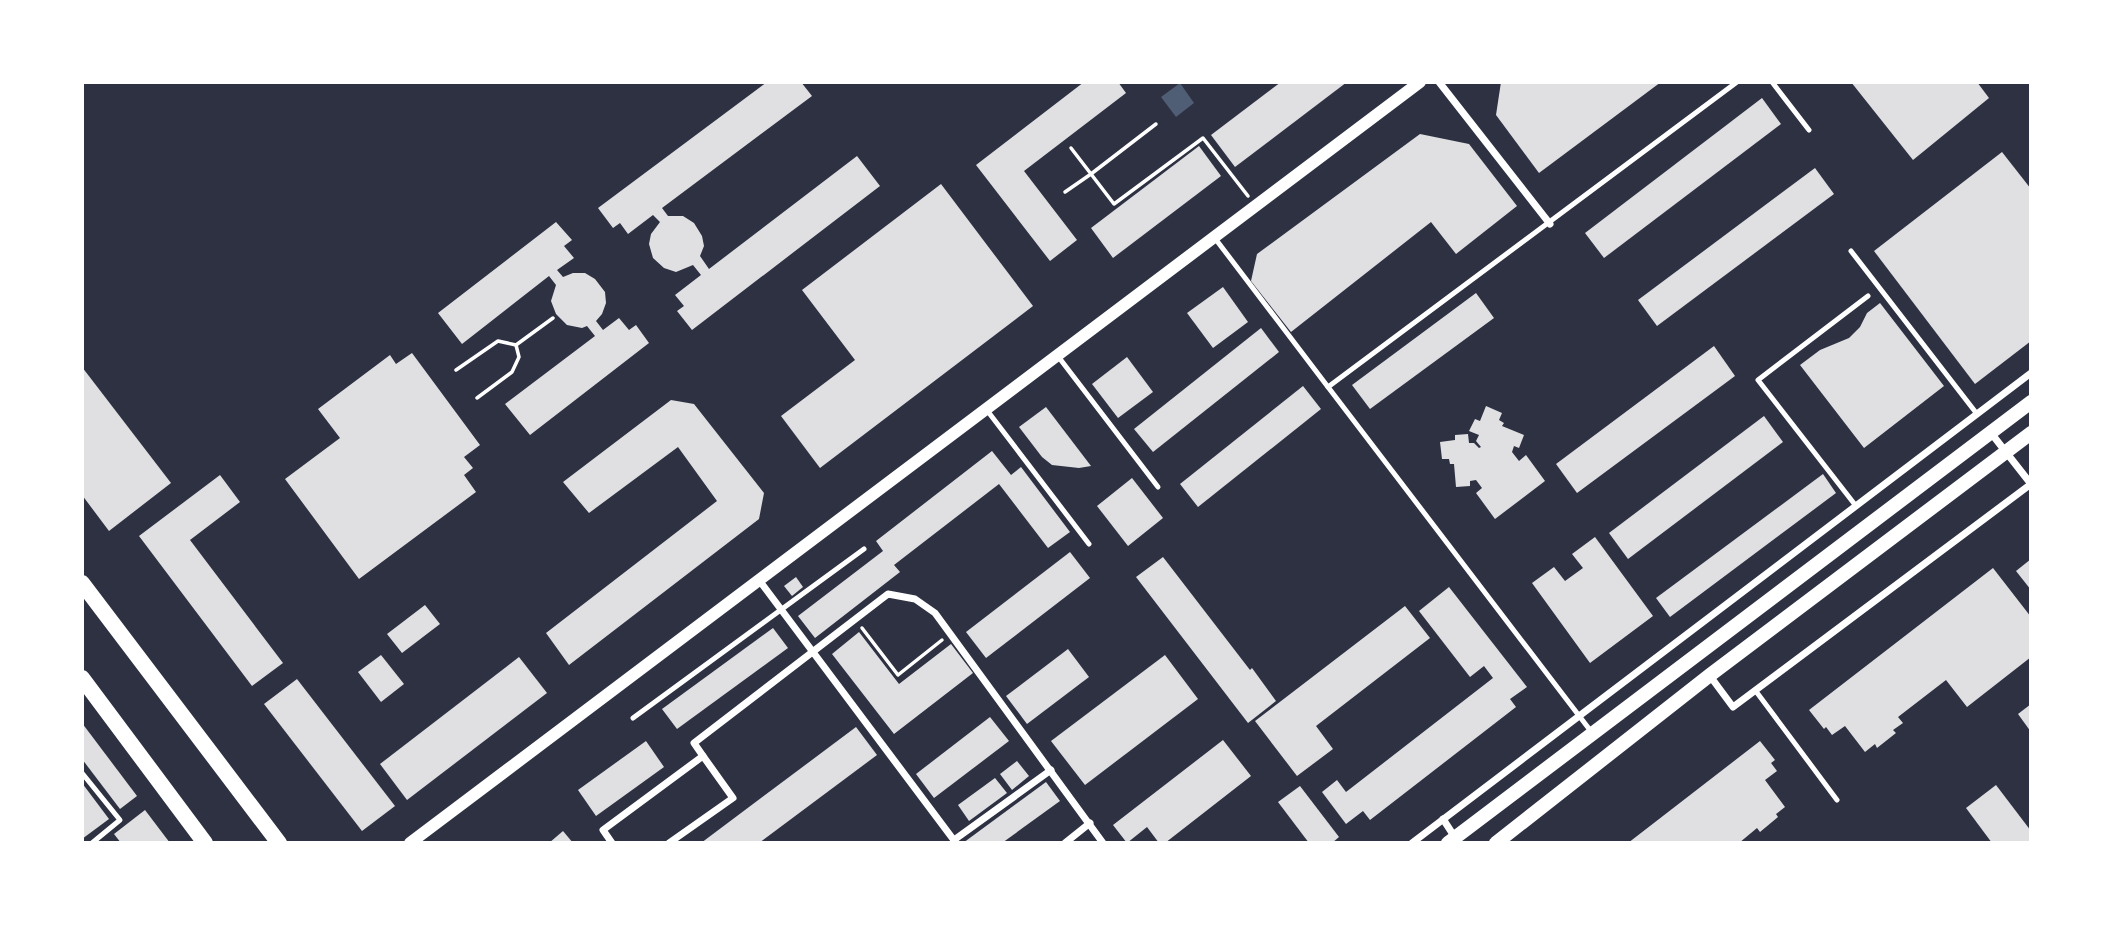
<svg xmlns="http://www.w3.org/2000/svg" width="2113" height="925" font-family="Inter,sans-serif">
<style>
.water{fill:#4f5d75}
.building{fill:#e0e0e3}
.lines{fill:none;stroke-linecap:round;stroke-linejoin:round}
.path{stroke:#fff;stroke-width:3.5}
.service{stroke:#fff;stroke-width:5}
.minor{stroke:#fff;stroke-width:7}
.tertiary{stroke:#fff;stroke-width:12}
.secondary{stroke:#fff;stroke-width:14}
.primary{stroke:#fff;stroke-width:16}
</style>
<rect width="100%" height="100%" fill="#2d3142"/>
<polygon class="water" points="1180,83 1194,103 1176,117 1161,97"/>
<g class="building">
<polygon points="767,82 801,82 812,96 662,208 668,216 683,216 694,223 702,236 704,246 700,256 709,269 857,156 880,186 692,330 677,311 684,306 675,295 701,275 693,265 676,272 664,268 653,258 649,244 651,234 660,222 653,215 628,234 620,223 613,228 598,208"/>
<polygon points="1084,82 1118,82 1126,93 1024,171 1077,240 1050,261 976,165"/>
<polygon points="1281,82 1347,82 1235,167 1211,135"/>
<polygon points="1501,82 1661,82 1539,173 1496,115"/>
<polygon points="1851,82 1977,82 1989,98 1913,160"/>
<polygon points="1762,98 1781,124 1604,258 1585,233"/>
<polygon points="1420,134 1469,144 1517,206 1456,254 1431,222 1291,332 1251,281 1257,254"/>
<polygon points="1199,146 1221,176 1113,258 1091,228"/>
<polygon points="2002,152 2031,189 2031,341 1975,384 1874,251"/>
<polygon points="1815,168 1834,194 1657,326 1638,300"/>
<polygon points="941,184 1033,306 820,468 781,416 855,360 802,290"/>
<polygon points="556,222 572,240 564,246 574,258 557,270 563,277 573,273 585,273 595,279 605,292 606,303 602,314 596,321 603,330 619,318 629,330 636,325 649,343 530,435 505,404 595,336 587,326 582,328 567,325 556,314 551,301 556,285 549,276 462,344 438,313"/>
<polygon points="1223,287 1248,322 1213,348 1187,313"/>
<polygon points="1476,293 1494,318 1370,409 1352,385"/>
<polygon points="1880,303 1944,386 1864,448 1800,365 1820,350 1849,338 1860,327 1867,313"/>
<polygon points="1261,328 1279,352 1153,452 1134,429"/>
<polygon points="1714,346 1735,376 1577,493 1556,464"/>
<polygon points="412,353 480,445 464,457 473,468 464,475 476,492 359,579 285,479 340,438 318,409 390,355 396,364"/>
<polygon points="1127,357 1153,392 1118,418 1092,384"/>
<polygon points="82,367 171,483 109,531 82,495"/>
<polygon points="1303,386 1321,409 1198,507 1180,484"/>
<polygon points="671,400 694,404 764,493 759,519 569,665 546,633 717,501 678,447 589,513 563,482"/>
<polygon points="1486,406 1502,413 1499,420 1504,423 1502,426 1524,435 1519,448 1514,446 1512,452 1519,461 1526,455 1545,481 1495,519 1476,493 1482,488 1476,480 1470,481 1470,486 1456,487 1454,464 1450,464 1449,459 1442,459 1440,442 1455,440 1455,435 1468,434 1469,443 1474,443 1479,448 1481,447 1476,441 1479,435 1469,431 1475,419 1480,421"/>
<polygon points="1046,407 1091,466 1079,468 1052,465 1042,457 1019,427"/>
<polygon points="1764,416 1783,442 1628,559 1609,533"/>
<polygon points="992,451 1011,475 1021,467 1070,532 1048,548 999,484 894,565 900,572 815,638 798,616 883,551 876,541"/>
<polygon points="1823,474 1836,493 1670,617 1656,598"/>
<polygon points="220,475 240,502 190,540 283,663 252,686 139,536"/>
<polygon points="1132,478 1163,518 1128,546 1097,506"/>
<polygon points="1595,537 1653,616 1590,663 1532,583 1554,567 1565,581 1583,568 1572,554"/>
<polygon points="1070,552 1090,578 986,658 966,632"/>
<polygon points="1163,557 1250,670 1252,668 1276,701 1248,723 1136,577"/>
<polygon points="2031,559 2031,590 2016,571"/>
<polygon points="1993,568 2031,617 2031,657 1967,707 1946,680 1898,717 1903,723 1893,730 1896,733 1877,748 1875,744 1865,752 1845,726 1832,735 1826,727 1824,729 1809,710"/>
<polygon points="796,577 803,587 792,596 784,586"/>
<polygon points="1449,587 1527,687 1510,699 1516,707 1370,820 1363,811 1346,824 1322,792 1337,780 1346,792 1493,678 1484,666 1470,677 1419,611"/>
<polygon points="425,605 440,624 402,653 387,634"/>
<polygon points="1405,606 1430,638 1316,726 1333,749 1297,776 1255,721"/>
<polygon points="773,628 788,648 677,729 662,709"/>
<polygon points="859,632 899,684 951,644 973,673 894,734 832,654"/>
<polygon points="1068,649 1089,677 1027,724 1006,696"/>
<polygon points="381,655 404,684 381,702 358,672"/>
<polygon points="1165,655 1198,699 1085,785 1051,741"/>
<polygon points="519,657 547,693 407,800 380,764"/>
<polygon points="297,679 395,806 362,831 264,704"/>
<polygon points="2031,704 2031,732 2018,714"/>
<polygon points="990,717 1009,741 934,798 916,774"/>
<polygon points="82,723 137,796 120,809 82,759"/>
<polygon points="856,727 877,755 759,843 701,843"/>
<polygon points="1223,740 1251,776 1165,843 1159,843 1147,827 1127,843 1113,825"/>
<polygon points="646,741 664,767 596,816 578,790"/>
<polygon points="1760,741 1775,760 1771,763 1777,771 1765,780 1785,807 1776,814 1778,817 1760,832 1757,828 1739,843 1628,843"/>
<polygon points="1017,761 1029,776 1012,790 1000,774"/>
<polygon points="995,778 1007,793 969,821 958,805"/>
<polygon points="1046,782 1060,801 1002,843 963,843"/>
<polygon points="82,783 109,819 82,839"/>
<polygon points="1996,785 2031,831 2031,843 1992,843 1966,808"/>
<polygon points="1300,786 1339,837 1332,843 1309,843 1278,802"/>
<polygon points="145,810 170,843 121,843 114,834"/>
<polygon points="563,831 573,843 549,843"/>
</g>
<g class="lines">
<g class="path">
<polyline points="1156,124 1091,174 1114,204 1203,138 1248,196"/>
<polyline points="1065,192 1091,174 1071,148"/>
<polyline points="456,370 498,341 516,345 553,318"/>
<polyline points="477,398 512,372 519,357 516,345"/>
<polyline points="862,628 898,675 942,640"/>
</g>
<g class="service">
<polyline points="1772,82 1809,130"/>
<polyline points="1214,237 1328,387"/>
<polyline points="1851,251 1977,414"/>
<polyline points="1057,355 1158,487"/>
<polyline points="986,409 1089,544"/>
<polyline points="1856,506 1758,380 1868,296"/>
<polyline points="1755,690 1837,800"/>
<polyline points="633,718 864,549"/>
<polyline points="1593,734 1328,387 1737,82"/>
<polyline points="82,773 120,820 92,843"/>
</g>
<g class="minor">
<polyline points="1439,82 1550,224"/>
<polyline points="1991,433 2031,484"/>
<polyline points="759,580 956,843"/>
<polyline points="1710,676 1733,707 2031,484"/>
<polyline points="1443,819 1456,839"/>
<polyline points="954,840 1051,770"/>
<polyline points="612,843 603,830 703,756 694,743 888,594 915,599 935,613 1103,843"/>
<polyline points="669,843 733,798 703,756"/>
<polyline points="1065,843 1090,823"/>
<polyline points="1412,843 2031,373"/>
</g>
<polyline class="tertiary" points="410,843 1420,82"/>
<g class="secondary">
<polyline points="1448,843 2031,402"/>
<polyline points="1496,843 1710,675 2031,433"/>
</g>
<g class="primary">
<polyline points="82,583 279,843"/>
<polyline points="82,678 205,843"/>
</g>
</g>
<rect width="2113" height="925" fill="none" stroke="#ffffff" stroke-width="168"/>
</svg>
